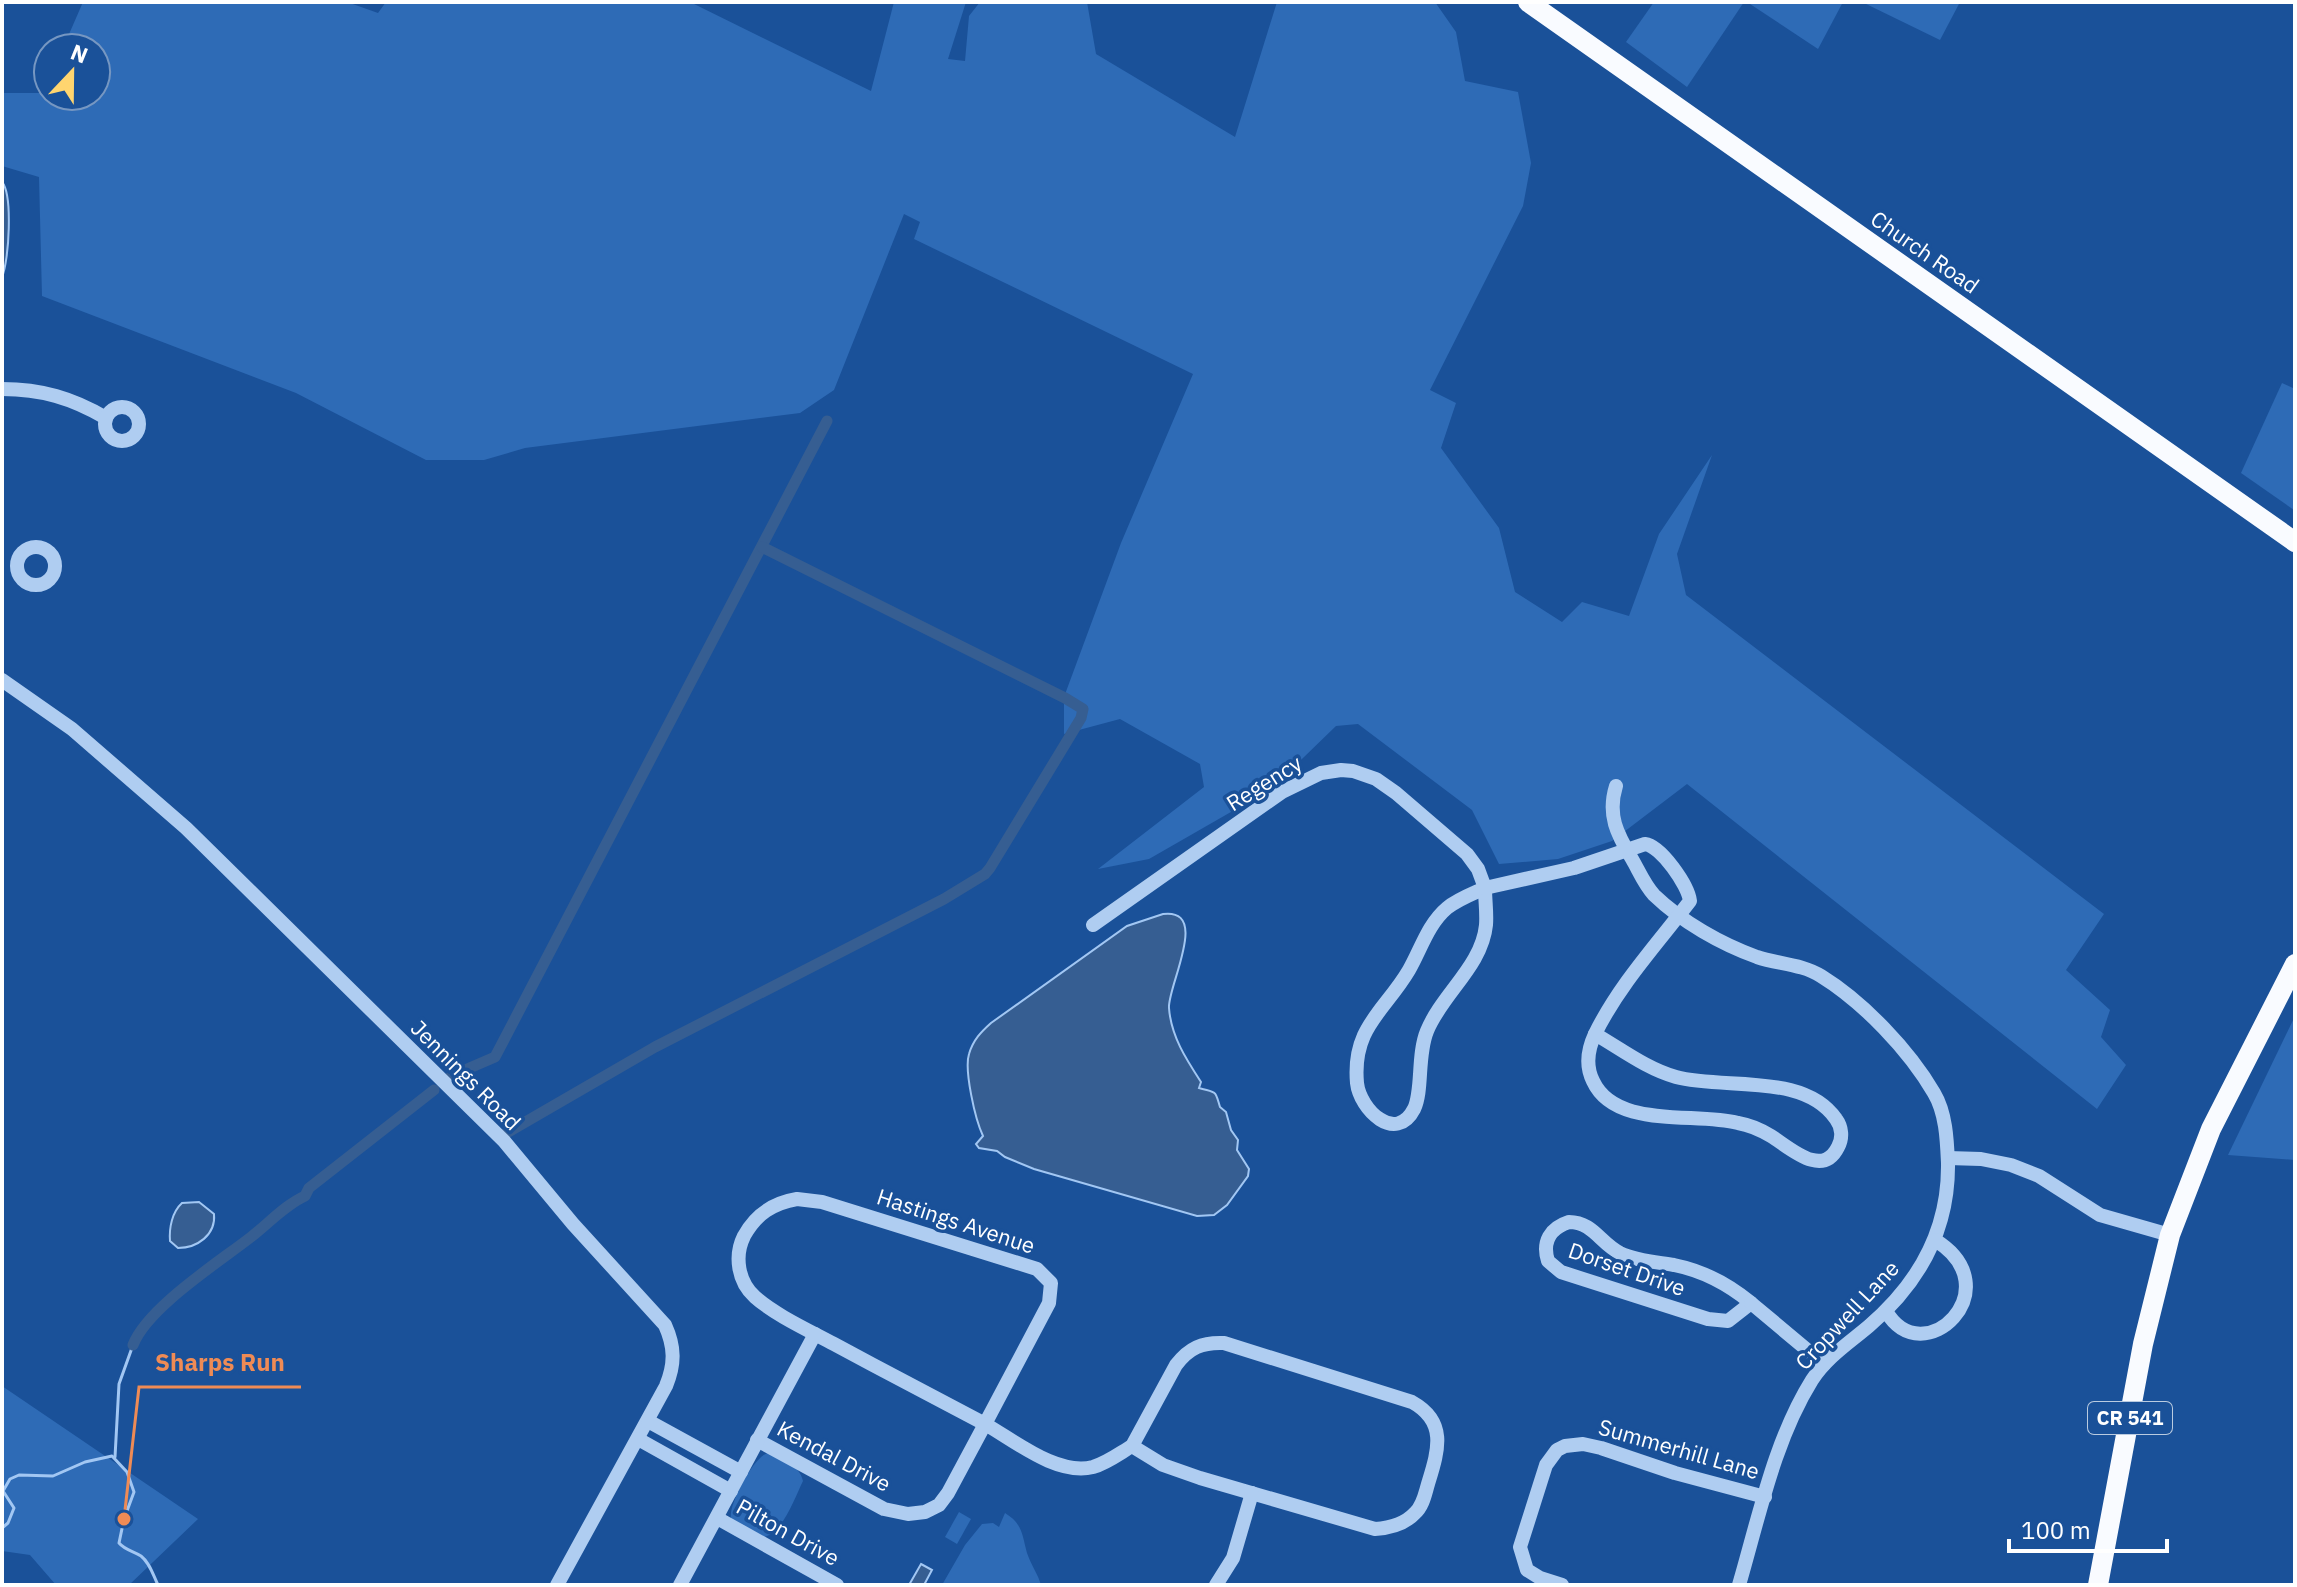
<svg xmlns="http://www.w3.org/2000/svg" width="2297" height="1587" font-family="'IBM Plex Sans',sans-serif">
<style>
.green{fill:#2e6bb6}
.water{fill:#365e92;stroke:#a2c7f3;stroke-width:2}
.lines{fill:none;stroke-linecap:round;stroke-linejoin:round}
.stream{stroke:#a2c7f3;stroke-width:3}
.canal{stroke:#365e92;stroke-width:11}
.minor{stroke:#afcdf1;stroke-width:14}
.major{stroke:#f9fbff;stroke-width:20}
.labels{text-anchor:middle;stroke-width:7;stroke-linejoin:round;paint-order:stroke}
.shield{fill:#1a5199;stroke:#bacbe0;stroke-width:2}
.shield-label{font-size:20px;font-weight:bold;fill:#fff}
.street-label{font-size:22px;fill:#fff;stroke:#1a5199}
.leader{fill:none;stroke:#ef8b55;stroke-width:3}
.callout-dot{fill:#ef8b55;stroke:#1a5199;stroke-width:3}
.callout-label{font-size:24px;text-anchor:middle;font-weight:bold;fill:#ef8b55;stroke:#1a5199;stroke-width:7;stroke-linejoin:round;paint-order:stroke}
</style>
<rect width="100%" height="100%" fill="#1a5199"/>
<g class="green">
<polygon points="83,2 347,2 378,13 386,2 690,2 871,91 894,2 966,2 948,59 965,61 969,16 980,2 1087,2 1096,54 1235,137 1277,2 1435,2 1456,32 1465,81 1518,92 1531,163 1523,206 1430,390 1456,403 1441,448 1499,528 1515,592 1562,622 1582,602 1629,616 1659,534 1712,455 1677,554 1686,595 2104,914 2066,970 2110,1010 2101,1037 2126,1065 2097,1109 1687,784 1612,841 1558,859 1499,864 1472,810 1358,724 1336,726 1271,789 1149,859 1098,869 1204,787 1200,764 1120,719 1064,734 1064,697 1121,543 1193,374 914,239 920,222 904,214 834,390 800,413 525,448 484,460 426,460 296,393 42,296 39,177 2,166 2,93 43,93 48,82 48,96 96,96 96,48 63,48"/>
<polygon points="1654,2 1744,2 1687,87 1626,42"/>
<polygon points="1747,2 1843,2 1818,49"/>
<polygon points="1862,2 1960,2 1940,40"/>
<polygon points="2282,383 2295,389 2294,510 2241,473"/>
<polygon points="2295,1016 2295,1160 2228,1155"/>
<polygon points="2,1386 198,1519 129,1585 56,1585 30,1555 2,1551"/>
<path d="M768 1453C781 1460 800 1465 803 1481 795 1497 783 1533 764 1537L731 1519C728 1505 754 1456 768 1453Z"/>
<polygon points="959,1512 971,1519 957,1544 945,1537"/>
<path d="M1005 1513C1023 1524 1022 1535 1027 1553 1031 1565 1038 1574 1041 1585H942L965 1545 982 1524 993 1523 999 1527Z"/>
</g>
<g class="water">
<path d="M2 182C13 195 9 261 2 277Z"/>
<path d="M1163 914C1211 908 1167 987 1169 1008 1171 1036 1186 1059 1201 1082L1199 1088C1216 1093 1215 1089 1220 1107L1226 1112 1231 1130 1238 1140 1237 1150 1249 1169 1248 1176 1227 1205 1214 1215 1197 1216 1034 1169 1005 1157 997 1151 979 1148 976 1144 983 1136C975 1119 964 1070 969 1054 973 1040 981 1032 991 1023L1127 926Z"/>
<path d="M199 1202 214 1214C216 1235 197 1248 178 1248L170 1241C169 1228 172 1212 182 1203Z"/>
<polygon points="921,1564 932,1570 924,1585 909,1585"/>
</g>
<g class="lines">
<g class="stream">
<polyline points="115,1457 119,1384 133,1345"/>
<path d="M2 1528 8 1523 14 1508 3 1491 10 1479 19 1475 53 1476 85 1462 112 1456 127 1472 134 1492 124 1519 119 1543C125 1550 133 1551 141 1556 150 1563 153 1575 158 1585"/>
</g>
<g class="canal">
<polyline points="451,1076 495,1057 827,421"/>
<polyline points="503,1135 655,1047 944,899 985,874 990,868 1081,718 1083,709 1065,698 762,547"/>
<path d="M133 1345C147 1308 219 1262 251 1237 268 1224 285 1205 305 1196L309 1188 434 1090"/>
</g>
<g class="minor">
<path d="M2 389C41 389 72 398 106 418"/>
<circle cx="122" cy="424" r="17"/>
<circle cx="36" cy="566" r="19"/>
<path d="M2 680 72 729 186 828 504 1141 573 1224 665 1325C675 1347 675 1364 666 1386L557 1585"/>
<path d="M1616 786C1607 815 1617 834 1632 859 1639 871 1644 884 1654 895 1682 922 1721 944 1757 957 1778 964 1802 964 1821 976 1863 1002 1909 1050 1934 1093 1946 1113 1947 1140 1948 1163 1949 1230 1918 1284 1869 1326 1849 1343 1827 1357 1812 1380 1774 1441 1759 1517 1739 1585"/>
<path d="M1485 888C1485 900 1487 913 1486 925 1482 966 1442 994 1427 1031 1417 1055 1423 1091 1414 1109 1396 1144 1360 1110 1357 1083 1352 1027 1385 1011 1409 970 1421 949 1428 924 1447 908 1458 899 1472 894 1485 888Z"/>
<path d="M1093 925 1282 792 1321 773 1341 770 1353 771 1376 779 1396 793 1467 854 1478 869 1485 888 1574 868 1645 844C1661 846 1688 885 1690 901 1657 944 1619 985 1595 1034"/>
<path d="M1595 1034C1621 1049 1647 1069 1676 1077 1724 1090 1804 1072 1836 1119 1842 1127 1843 1138 1838 1147 1822 1179 1789 1147 1771 1136 1761 1130 1750 1125 1738 1123 1694 1112 1615 1129 1593 1081 1585 1065 1588 1049 1595 1034Z"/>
<polyline points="1948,1158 1981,1159 2011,1165 2039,1176 2100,1215 2170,1235"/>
<path d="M797 1199 822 1202 1037 1269 1051 1283 1049 1303 985 1424C934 1397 884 1371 834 1344 810 1331 775 1315 755 1297 738 1282 734 1256 744 1236 756 1214 773 1203 797 1199Z"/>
<path d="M1569 1222C1593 1222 1600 1243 1620 1253 1637 1261 1656 1262 1674 1265 1704 1271 1728 1284 1751 1303L1728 1321 1708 1319 1561 1272 1548 1261C1542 1242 1550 1228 1569 1222Z"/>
<polyline points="1751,1303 1824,1364"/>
<path d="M1886 1311C1923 1375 2013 1288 1935 1240"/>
<polyline points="648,1421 741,1472"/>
<polyline points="638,1439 731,1491"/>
<path d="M757 1440 884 1509 908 1514 925 1512 939 1505 948 1493 985 1424C1015 1441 1057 1476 1093 1467 1107 1463 1120 1453 1132 1446L1163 1465 1200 1478 1375 1529C1390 1528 1405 1524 1415 1513 1423 1506 1425 1494 1428 1484 1438 1451 1448 1422 1412 1402L1224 1343C1202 1342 1189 1348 1176 1365L1132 1446"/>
<polyline points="717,1518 837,1585"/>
<polyline points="680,1585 815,1334"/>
<polyline points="1216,1585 1233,1558 1252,1493"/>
<polyline points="1562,1585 1540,1578 1527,1570 1520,1547 1546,1465 1557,1450 1565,1446 1583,1444 1601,1448 1675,1473 1765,1497"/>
</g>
<g class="major">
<polyline points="1528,2 2295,542"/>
<polyline points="2098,1585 2143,1344 2170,1235 2211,1129 2295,964"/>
</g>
</g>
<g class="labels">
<rect class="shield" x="2088" y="1402" width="84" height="32" rx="6"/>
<g class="shield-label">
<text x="2130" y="1425">CR 541</text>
</g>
<g class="street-label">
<text transform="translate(1925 252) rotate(35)" y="8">Church Road</text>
<text transform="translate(1264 783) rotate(-32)" y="8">Regency</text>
<text transform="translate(466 1075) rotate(45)" y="8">Jennings Road</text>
<text transform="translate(956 1221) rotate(18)" y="8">Hastings Avenue</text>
<text transform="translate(1627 1269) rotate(19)" y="8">Dorset Drive</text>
<text transform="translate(1847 1315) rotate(-47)" y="8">Cropwell Lane</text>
<text transform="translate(1679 1449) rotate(16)" y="8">Summerhill Lane</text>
<text transform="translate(834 1456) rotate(28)" y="8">Kendal Drive</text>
<text transform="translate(788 1532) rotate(29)" y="8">Pilton Drive</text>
</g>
</g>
<path class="leader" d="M124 1519L139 1387H301"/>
<circle class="callout-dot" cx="124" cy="1519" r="8"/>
<g class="callout-label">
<text x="220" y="1371">Sharps Run</text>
</g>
<rect width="2297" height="1587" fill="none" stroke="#ffffff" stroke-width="8"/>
<g transform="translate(72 72) rotate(22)"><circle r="38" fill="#1a5199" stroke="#7697c2" stroke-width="2"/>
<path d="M0-6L14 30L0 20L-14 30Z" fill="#ffd56f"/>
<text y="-12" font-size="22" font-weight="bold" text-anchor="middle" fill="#ffffff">N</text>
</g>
<path d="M2009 1539v12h158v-12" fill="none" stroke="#ffffff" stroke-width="4"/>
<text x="2021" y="1539" font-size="24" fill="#ffffff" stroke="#1a5199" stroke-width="6" paint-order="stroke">100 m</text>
</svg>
